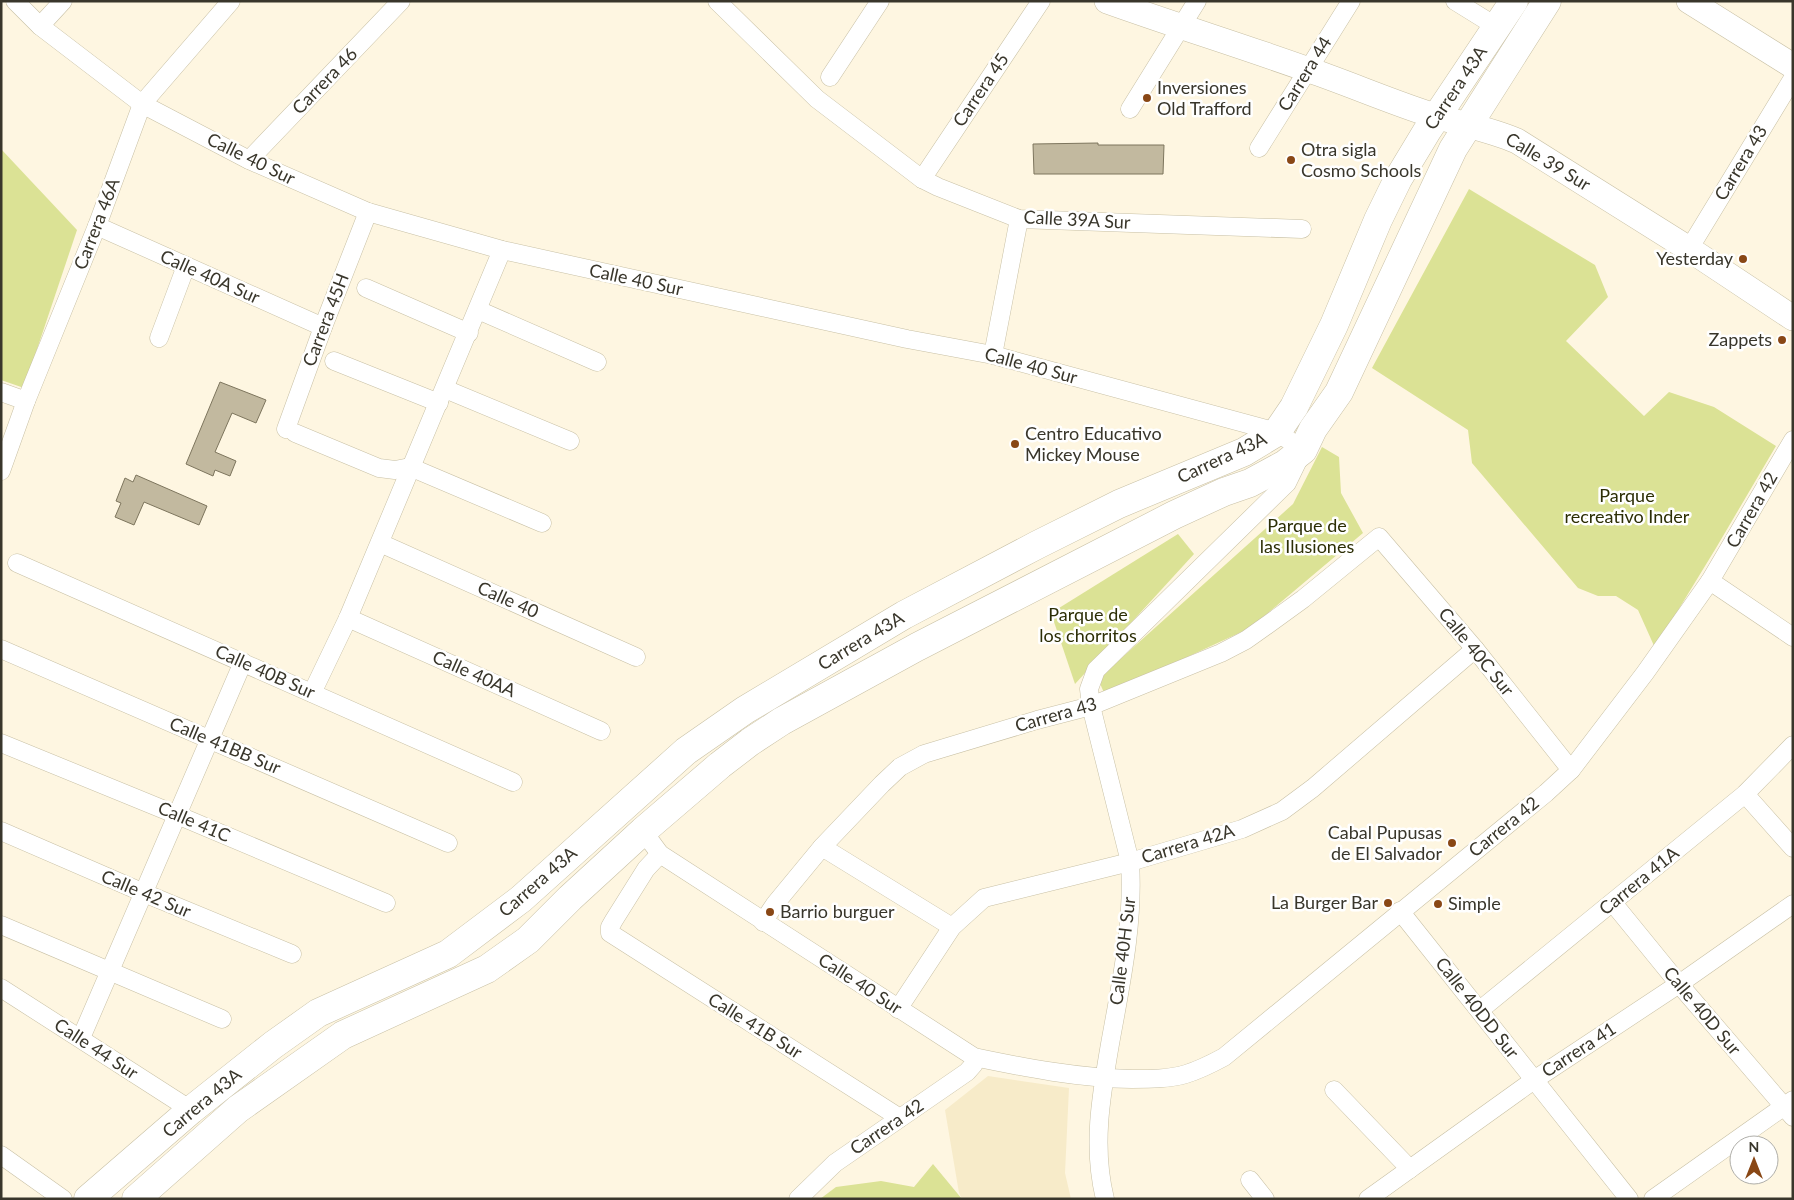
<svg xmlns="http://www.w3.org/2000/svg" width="1794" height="1200" font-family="Lato,sans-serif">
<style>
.built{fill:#f7ebc9}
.green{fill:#dbe295}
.building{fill:#c2b99f;stroke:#7d755d}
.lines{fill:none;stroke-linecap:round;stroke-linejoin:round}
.street-casing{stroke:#c8c0a5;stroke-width:19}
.secondary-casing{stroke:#c8c0a5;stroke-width:26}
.primary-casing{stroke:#c8c0a5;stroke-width:29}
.street{stroke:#fff;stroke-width:18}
.secondary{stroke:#fff;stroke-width:25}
.primary{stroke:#fff;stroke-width:28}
.poi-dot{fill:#894715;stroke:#fff;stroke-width:2}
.labels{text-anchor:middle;stroke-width:5;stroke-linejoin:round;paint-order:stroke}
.street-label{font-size:18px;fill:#39362b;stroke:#fff}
.poi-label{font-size:18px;fill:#39362b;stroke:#fff;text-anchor:start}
.park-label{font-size:18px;fill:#2c2e05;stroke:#fff}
</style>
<rect width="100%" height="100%" fill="#fef6e1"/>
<polygon class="built" points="988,1076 1069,1088 1065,1173 1071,1199 962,1199 959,1193 945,1110"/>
<g class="green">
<polygon points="1,149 77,230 24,388 1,380"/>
<polygon points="1469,189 1595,265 1608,297 1566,341 1644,416 1669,392 1714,407 1776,446 1716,548 1655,648 1638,610 1616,596 1598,596 1578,588 1472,463 1468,430 1372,368"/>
<polygon points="1322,447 1339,457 1341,493 1363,533 1250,628 1105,695 1098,679 1293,504"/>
<polygon points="1178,534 1194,554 1075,684 1051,613"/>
<polygon points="933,1164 962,1199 820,1199 836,1187 881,1181 914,1187"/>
</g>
<g class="building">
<polygon points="1098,143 1098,145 1164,145 1163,174 1034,174 1033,144"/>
<polygon points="220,382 266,400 256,423 232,413 215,452 236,461 230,476 215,470 213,476 186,464"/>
<polygon points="136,475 207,506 199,525 144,502 134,525 115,517 121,503 116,501 125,478 133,482"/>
</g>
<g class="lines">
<defs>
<g id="street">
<path d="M15 1 40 26 142 104 249 160 368 212 502 250 907 339 993 355 1277 432 1303 450 1287 483 1096 670 1089 689 1091 706 1130 862C1134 923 1121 983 1110 1044 1101 1096 1092 1147 1105 1199"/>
<polyline points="717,1 817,99 922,179 938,187 1019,219 1302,229"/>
<polyline points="1455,1 1497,27"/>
<polyline points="40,26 63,1"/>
<polyline points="830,77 880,1"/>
<polyline points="1130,109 1197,1"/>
<polyline points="1259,148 1351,1"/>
<polyline points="249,160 401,1"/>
<polyline points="922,179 1041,1"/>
<polyline points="97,226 323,327"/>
<polyline points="1689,249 1793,78"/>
<polyline points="366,288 469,333"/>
<polyline points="478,310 597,362"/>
<polyline points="159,338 186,266"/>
<polyline points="993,355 1019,219"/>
<polyline points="334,361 439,403"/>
<polyline points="445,389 570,441"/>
<polyline points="1,392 26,401"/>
<polyline points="286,429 323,327 368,212"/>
<polyline points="295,433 379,468 395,470 410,467 542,523"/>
<polyline points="1,471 26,401 97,226 142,104 231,1"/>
<polyline points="380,543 636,657"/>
<polyline points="17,563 513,782"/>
<polyline points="1710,581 1793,637"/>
<polyline points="348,618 601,731"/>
<polyline points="1,649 448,843"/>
<polyline points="312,693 348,618 502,250"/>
<polyline points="1,743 177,815 386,903"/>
<polyline points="1745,794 1793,848"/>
<polyline points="1,831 144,893 292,954"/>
<path d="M643 831 660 854 974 1057C1026 1068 1079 1078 1132 1079 1150 1079 1169 1079 1186 1074 1199 1070 1211 1064 1224 1057L1546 793 1571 770 1645 673 1710 581 1793 440"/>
<polyline points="822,847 952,927"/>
<polyline points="660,854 646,869 614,920 610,927 610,933 900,1118"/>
<polyline points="1613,903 1679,984 1793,1117"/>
<polyline points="1400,911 1629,1199"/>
<polyline points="763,922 775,904 822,847 882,784 900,767 924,754 1037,720 1091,706 1221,653 1246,640 1270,623 1303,599 1379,537 1475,649 1571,770"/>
<polyline points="1,925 222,1019"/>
<polyline points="1,988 191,1110"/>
<polyline points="898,1009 952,927 984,898 1130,862 1242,829 1282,811 1313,788 1475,649"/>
<polyline points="1480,1010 1745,794 1793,745"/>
<polyline points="81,1038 243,662"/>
<polyline points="1334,1090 1410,1169"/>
<polyline points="1,1155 63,1199"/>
<polyline points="1250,1180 1265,1199"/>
<polyline points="798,1199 835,1163 967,1072 974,1064 974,1057"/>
<polyline points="1368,1199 1534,1080 1679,984 1793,904"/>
<polyline points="1653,1199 1793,1100"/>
</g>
<g id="secondary">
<path d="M1107 1C1174 25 1242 46 1309 70 1347 83 1384 99 1423 112 1454 123 1487 128 1517 141L1689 249 1793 318"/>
<polyline points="1689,1 1793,66"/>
</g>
<g id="primary">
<polyline points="88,1199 191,1110 273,1045 318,1013 448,954 521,899 686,751 745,710 904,615 1037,545 1119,504 1244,452 1277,432 1294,407 1334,325 1378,220 1398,179 1427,131 1514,1"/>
<polyline points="136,1199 238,1109 343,1035 487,969 528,940 570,898 643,831 720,765 750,742 782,721 917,647 1174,515 1224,492 1250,483 1285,464 1303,450 1313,429 1339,392 1453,149 1547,1"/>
</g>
</defs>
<use href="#street" class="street-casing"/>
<use href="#secondary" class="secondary-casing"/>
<use href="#primary" class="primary-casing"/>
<use href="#street" class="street"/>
<use href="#secondary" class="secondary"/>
<use href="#primary" class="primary"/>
</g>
<g class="poi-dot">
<circle cx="1147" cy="98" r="5"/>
<circle cx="1291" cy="160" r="5"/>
<circle cx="1743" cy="259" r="5"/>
<circle cx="1782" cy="340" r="5"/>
<circle cx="1015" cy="444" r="5"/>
<circle cx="1452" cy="843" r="5"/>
<circle cx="1388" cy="903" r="5"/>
<circle cx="1438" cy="904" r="5"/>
<circle cx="770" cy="912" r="5"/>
</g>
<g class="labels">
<g class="street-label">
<text transform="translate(1305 74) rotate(-58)" y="6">Carrera 44</text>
<text transform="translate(325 81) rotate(-46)" y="6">Carrera 46</text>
<text transform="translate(1456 88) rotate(-56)" y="6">Carrera 43A</text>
<text transform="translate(981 90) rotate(-56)" y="6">Carrera 45</text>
<text transform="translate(251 159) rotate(26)" y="6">Calle 40 Sur</text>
<text transform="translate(1548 162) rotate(31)" y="6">Calle 39 Sur</text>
<text transform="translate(1741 163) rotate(-59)" y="6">Carrera 43</text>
<text transform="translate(1077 220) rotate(3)" y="6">Calle 39A Sur</text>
<text transform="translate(97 224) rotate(-69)" y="6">Carrera 46A</text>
<text transform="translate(210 277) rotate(24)" y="6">Calle 40A Sur</text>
<text transform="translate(636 280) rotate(12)" y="6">Calle 40 Sur</text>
<text transform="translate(326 320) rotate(-69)" y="6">Carrera 45H</text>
<text transform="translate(1031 366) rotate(15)" y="6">Calle 40 Sur</text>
<text transform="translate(1222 458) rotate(-25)" y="6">Carrera 43A</text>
<text transform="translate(1752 510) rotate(-60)" y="6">Carrera 42</text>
<text transform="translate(508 600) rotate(24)" y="6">Calle 40</text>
<text transform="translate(861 641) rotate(-31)" y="6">Carrera 43A</text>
<text transform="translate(1476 652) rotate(51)" y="6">Calle 40C Sur</text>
<text transform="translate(265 672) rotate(24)" y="6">Calle 40B Sur</text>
<text transform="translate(474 674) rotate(24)" y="6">Calle 40AA</text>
<text transform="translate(1056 715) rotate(-16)" y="6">Carrera 43</text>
<text transform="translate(225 746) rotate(23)" y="6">Calle 41BB Sur</text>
<text transform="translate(194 822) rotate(23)" y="6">Calle 41C</text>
<text transform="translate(1504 827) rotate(-39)" y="6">Carrera 42</text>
<text transform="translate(1188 844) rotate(-17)" y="6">Carrera 42A</text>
<text transform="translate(1639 881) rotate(-39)" y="6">Carrera 41A</text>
<text transform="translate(538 882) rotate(-41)" y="6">Carrera 43A</text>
<text transform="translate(146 894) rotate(23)" y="6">Calle 42 Sur</text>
<text transform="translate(1123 951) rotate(-83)" y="6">Calle 40H Sur</text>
<text transform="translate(860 984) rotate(33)" y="6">Calle 40 Sur</text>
<text transform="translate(1477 1008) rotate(52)" y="6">Calle 40DD Sur</text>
<text transform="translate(1702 1011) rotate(50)" y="6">Calle 40D Sur</text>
<text transform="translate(755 1026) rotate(32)" y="6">Calle 41B Sur</text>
<text transform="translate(96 1049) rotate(33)" y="6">Calle 44 Sur</text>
<text transform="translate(1579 1050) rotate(-33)" y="6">Carrera 41</text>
<text transform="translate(202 1103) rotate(-40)" y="6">Carrera 43A</text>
<text transform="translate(887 1127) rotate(-34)" y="6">Carrera 42</text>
</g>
<g class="poi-label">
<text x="1157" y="94">Inversiones<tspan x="1157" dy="21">Old Trafford</tspan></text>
<text x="1301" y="156">Otra sigla<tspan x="1301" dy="21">Cosmo Schools</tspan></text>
<text x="1733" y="265" text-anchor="end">Yesterday</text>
<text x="1772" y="346" text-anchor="end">Zappets</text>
<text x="1025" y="440">Centro Educativo<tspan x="1025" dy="21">Mickey Mouse</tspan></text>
<text x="1442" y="839" text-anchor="end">Cabal Pupusas<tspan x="1442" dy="21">de El Salvador</tspan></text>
<text x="1378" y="909" text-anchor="end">La Burger Bar</text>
<text x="1448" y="910">Simple</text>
<text x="780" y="918">Barrio burguer</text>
</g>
<g class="park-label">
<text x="1627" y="502">Parque<tspan x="1627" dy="21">recreativo Inder</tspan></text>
<text x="1307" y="532">Parque de<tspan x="1307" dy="21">las Ilusiones</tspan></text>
<text x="1088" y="621">Parque de<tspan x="1088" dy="21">los chorritos</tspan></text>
</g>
</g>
<rect width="1794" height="1200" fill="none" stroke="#39362b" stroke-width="5"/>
<g transform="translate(1754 1160)"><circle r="24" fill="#ffffff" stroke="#b0afaa"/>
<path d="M0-4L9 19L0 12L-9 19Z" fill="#894715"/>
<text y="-8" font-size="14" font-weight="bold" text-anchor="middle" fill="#39362b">N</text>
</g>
</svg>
